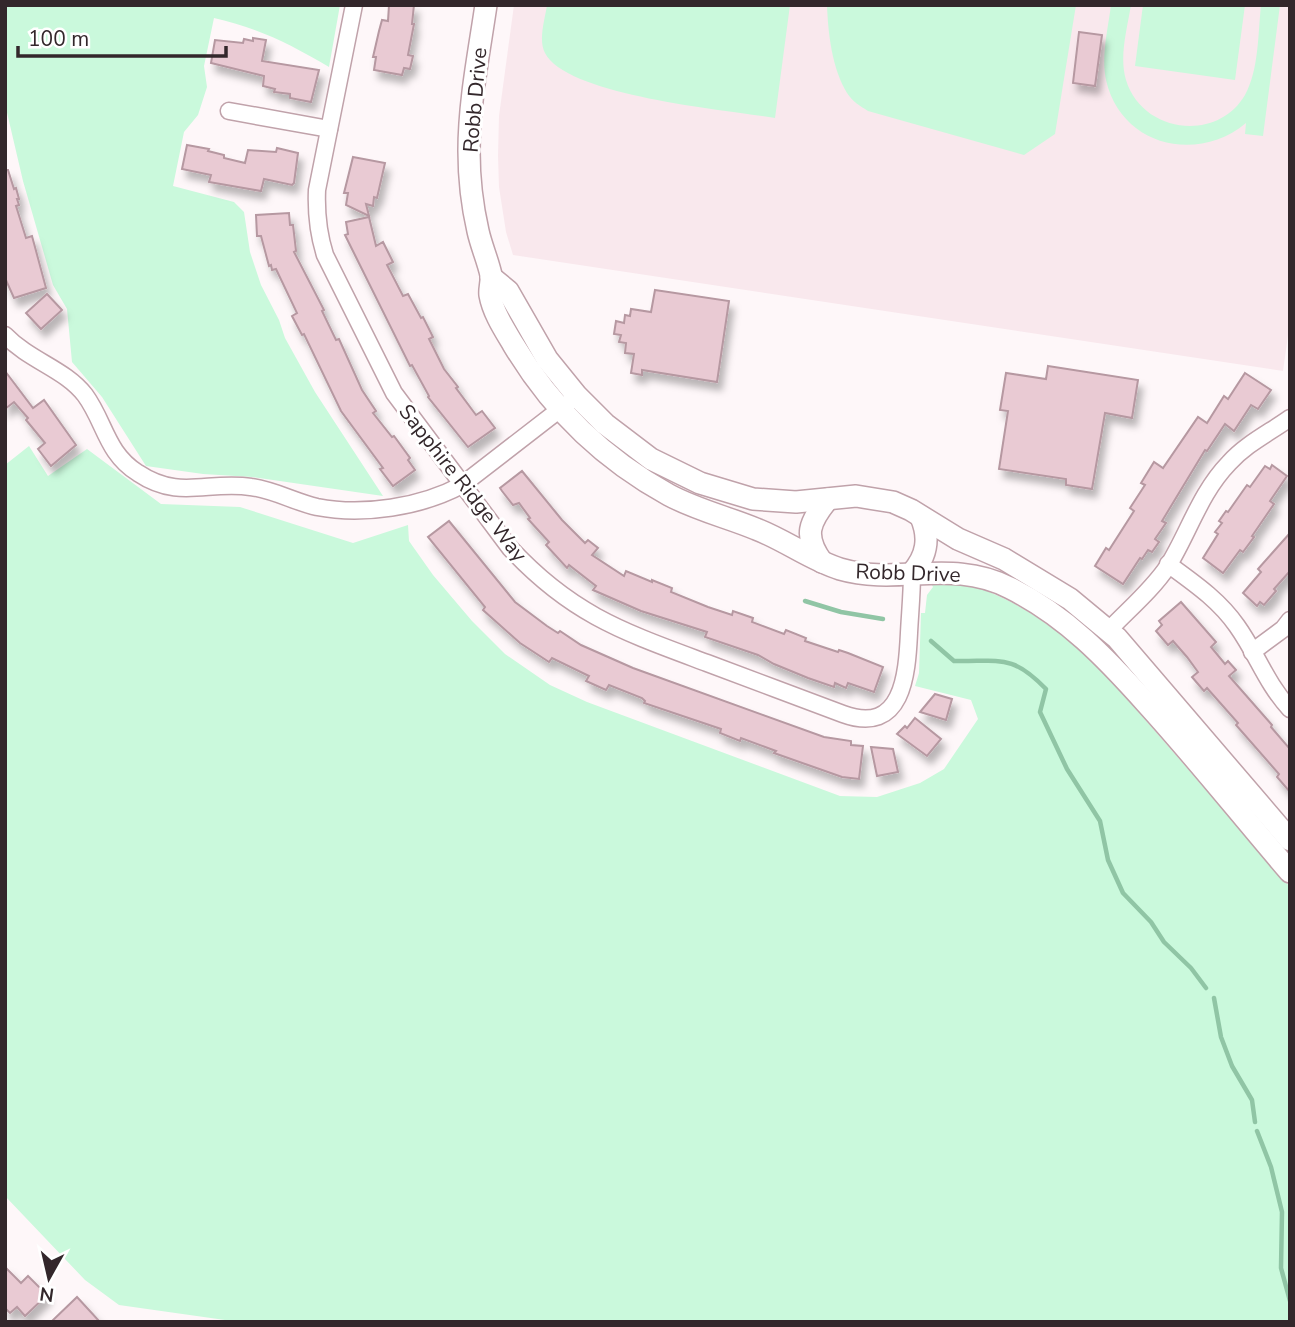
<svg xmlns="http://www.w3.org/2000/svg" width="1295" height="1327" font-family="'Nunito Sans',sans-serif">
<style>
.built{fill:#f9e8ed}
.green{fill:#caf9dc}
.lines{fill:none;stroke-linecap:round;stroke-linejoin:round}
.stream{stroke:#90c5a5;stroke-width:4.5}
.building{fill:#e9cad3;stroke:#b698a1;stroke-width:2;filter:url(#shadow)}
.street-casing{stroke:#c0a2aa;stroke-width:19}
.secondary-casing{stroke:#c0a2aa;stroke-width:24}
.street{stroke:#fff;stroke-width:16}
.secondary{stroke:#fff;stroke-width:21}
.labels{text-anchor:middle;stroke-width:6;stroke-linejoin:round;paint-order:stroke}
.street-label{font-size:21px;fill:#33272b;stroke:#fff}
</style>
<defs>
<filter id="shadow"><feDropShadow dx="4.5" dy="8" stdDeviation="3.5" flood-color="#0004"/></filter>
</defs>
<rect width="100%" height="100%" fill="#fef7f9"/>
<polygon class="built" points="514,5 1290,5 1290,321 1283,371 513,255 506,232 499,187 498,156 499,116"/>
<g class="green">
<path d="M5 5H340L329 67C290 44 258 28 214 18L204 66 207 87 198 115 184 132 173 186 234 202 244 212 250 252 261 285 279 320 285 338 315 392 383 496 252 477 203 474 146 466 102 397 72 362 67 309 53 285 23 181 5 104Z"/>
<path d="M547 5H790L775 118C727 110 567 96 545 53 538 40 545 19 547 5Z"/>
<path d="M827 5H1076L1055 134 1024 155 868 111C860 106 852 101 847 93 832 69 828 33 827 5Z"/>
<path d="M1111 5H1131C1127 29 1119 57 1126 80 1142 133 1217 143 1245 95 1259 70 1258 33 1261 5H1280L1263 136 1245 134 1246 123C1197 164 1121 146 1106 80 1101 56 1108 29 1111 5Z"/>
<polygon points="1143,5 1245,5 1235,80 1135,66"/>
<path d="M29 446 48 476 87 449 161 504 240 507 353 543 408 525 409 541 433 575 472 621 505 654 550 685 587 702 840 796 877 797 920 783 944 769 978 719 971 700 915 686 919 673 921 613H925L927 595 933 587 932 585C987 572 1067 635 1104 672L1290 887V1322H239L119 1305 85 1280 5 1196V465Z"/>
</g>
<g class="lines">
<g class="stream">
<polyline points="805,601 841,612 883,619"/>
<path d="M931 641 954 661C1000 662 1011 653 1046 689L1040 712 1067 769 1100 821 1108 860 1123 893 1151 922 1164 942 1191 968 1206 988"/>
<polyline points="1214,998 1221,1037 1232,1066 1252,1100 1255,1122"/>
<polyline points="1257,1131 1271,1167 1282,1212 1281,1268 1290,1301"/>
</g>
</g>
<g class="building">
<polygon points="389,5 414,5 412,24 414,24 408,55 413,56 410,69 404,68 402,75 374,70 376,57 373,57 379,31 382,20 388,21"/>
<polygon points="1079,32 1102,35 1095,86 1073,83"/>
<polygon points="253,38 266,40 262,61 319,70 311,102 290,98 290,94 274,92 275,89 263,86 264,76 211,63 215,40 243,43 244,39 253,41"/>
<polygon points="187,145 209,149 208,151 224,155 224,158 245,163 248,150 276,152 277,148 298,153 294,183 292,185 264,179 261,191 209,182 211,175 182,169"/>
<polygon points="353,157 385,163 377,198 374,197 373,206 366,204 369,216 346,205 348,193 344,193"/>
<polygon points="5,170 8,170 14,189 16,188 19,199 17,199 19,205 16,206 26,238 32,236 46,288 14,298 5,278"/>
<polygon points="289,213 290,225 293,225 296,251 294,252 324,310 322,311 336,340 339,339 362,390 376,411 373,413 392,437 394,436 410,458 408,460 415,470 393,486 380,469 383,468 341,411 304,334 302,335 292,316 297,313 276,269 272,270 271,265 269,266 261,236 257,236 256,215"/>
<polygon points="369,217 376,246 383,242 393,262 387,265 403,296 408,294 421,318 423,317 433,337 429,339 444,369 458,387 456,388 476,415 482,411 495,428 468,447 428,397 429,396 412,365 410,366 345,235 348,234 346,222"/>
<polygon points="655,290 729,301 717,382 642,370 642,375 631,373 634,354 625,353 626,343 619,342 621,335 614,334 616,321 624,323 625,315 630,316 631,309 651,312"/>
<polygon points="47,294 62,310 41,329 26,313"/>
<polygon points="1048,366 1138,380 1132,418 1105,413 1092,489 1066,485 1066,479 999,469 1008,411 1000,410 1006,373 1046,379"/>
<polygon points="5,371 33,408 44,400 76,445 51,466 38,449 45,443 26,420 28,418 14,402 5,409"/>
<polygon points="1245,373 1271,390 1258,409 1251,405 1234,431 1225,424 1207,451 1205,450 1162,521 1166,523 1155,539 1159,542 1152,552 1148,550 1142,559 1140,558 1123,584 1095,566 1106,548 1109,550 1134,511 1130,508 1145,485 1141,483 1154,462 1163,468 1198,417 1207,423 1224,396 1228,399"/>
<polygon points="1272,465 1287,476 1270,501 1274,504 1252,536 1254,537 1243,552 1240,550 1223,573 1203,558 1218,534 1215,532 1222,523 1219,521 1226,511 1228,512 1247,485 1250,487 1265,466 1270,469"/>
<polygon points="522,471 562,520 585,543 588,540 598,548 592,555 624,576 626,571 652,582 652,580 672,588 671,592 708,607 732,615 733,611 753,618 752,622 784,634 786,630 806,638 805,641 838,652 839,650 848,653 883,667 874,692 848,683 846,688 835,683 834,687 808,678 774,664 758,655 705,637 707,632 641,611 593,590 596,586 569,565 567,568 546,545 549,542 528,519 530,518 519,503 513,505 502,491 500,488"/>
<polygon points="449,521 515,602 547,626 558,633 560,631 581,645 633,668 824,737 851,741 851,745 863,746 859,779 842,777 774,753 776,751 741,738 740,741 720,733 721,729 644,703 645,701 642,698 609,685 606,690 586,681 589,676 552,658 549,662 520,643 483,610 485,607 428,537"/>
<polygon points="1290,533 1290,571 1274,589 1276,591 1264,605 1260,602 1257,606 1243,593 1261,572 1258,569"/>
<polygon points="1181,602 1216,642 1211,647 1225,664 1228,661 1236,670 1229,676 1272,725 1271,727 1290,749 1290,792 1277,777 1279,774 1236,725 1238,723 1207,688 1204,691 1192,677 1198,672 1187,657 1173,641 1168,645 1156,631 1162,625 1159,621"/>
<polygon points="935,694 952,699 946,720 920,712"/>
<polygon points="915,718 941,739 927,756 897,734 905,726 907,728"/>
<polygon points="871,747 893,749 898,772 877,776"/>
<polygon points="5,1267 21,1283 28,1276 47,1295 25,1316 17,1307 10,1313 5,1308"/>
<polygon points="77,1297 100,1322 51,1322"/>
</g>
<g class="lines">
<defs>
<g id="street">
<path d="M354 5 317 190C316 214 318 233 325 255L394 393 510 548C572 615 624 632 707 663 752 680 798 697 843 714 903 736 907 674 909 633 910 613 912 593 912 573"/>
<polyline points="229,111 329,129"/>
<path d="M5 335C30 361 65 369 85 395 105 422 106 453 138 473 180 501 208 480 251 487 274 490 295 502 317 507 363 516 421 507 462 485L568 403"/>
<path d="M1168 564C1194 583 1219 600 1237 626 1257 654 1266 683 1290 709"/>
<path d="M1109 630C1129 609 1152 590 1168 566 1189 532 1200 493 1229 463 1246 444 1269 433 1290 418"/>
<polyline points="1252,652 1283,629 1290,620"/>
</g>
<g id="secondary">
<path d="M486 5C479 53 469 102 469 151 469 177 472 205 478 231 481 245 488 261 491 275 492 282 489 289 490 295 493 312 504 329 513 344 551 408 603 459 669 495 697 510 727 517 756 529 785 540 811 560 840 569 899 586 951 558 1010 588 1066 616 1106 658 1147 704 1196 758 1242 816 1290 872"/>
<polyline points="491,277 508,291 547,359 577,396 605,424 651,459 700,483 753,499 796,502 856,496 893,502 911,510 958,539 1004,559 1070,599 1117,638 1290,840"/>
<path d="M822 562C803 536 809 522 828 499"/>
<path d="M912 573C927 556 930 538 921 517"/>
</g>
</defs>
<use href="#street" class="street-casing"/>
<use href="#secondary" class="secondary-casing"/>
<use href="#street" class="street"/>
<use href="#secondary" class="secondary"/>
</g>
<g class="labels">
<g class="street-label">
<text transform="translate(475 100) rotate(-85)" y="7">Robb Drive</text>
<text transform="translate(463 483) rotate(52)" y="7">Sapphire Ridge Way</text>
<text transform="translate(908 573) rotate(2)" y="7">Robb Drive</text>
</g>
</g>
<rect width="1295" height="1327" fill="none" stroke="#33272b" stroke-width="14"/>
<g transform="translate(49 1278) rotate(188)" stroke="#ffffff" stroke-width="5" paint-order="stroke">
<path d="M0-5L12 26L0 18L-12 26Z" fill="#33272b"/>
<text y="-10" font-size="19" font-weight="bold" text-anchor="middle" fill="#33272b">N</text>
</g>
<path d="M18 46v10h208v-10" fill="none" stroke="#33272b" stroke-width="3.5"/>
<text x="28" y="46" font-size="21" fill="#33272b" stroke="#ffffff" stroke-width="5" paint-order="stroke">100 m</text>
</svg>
